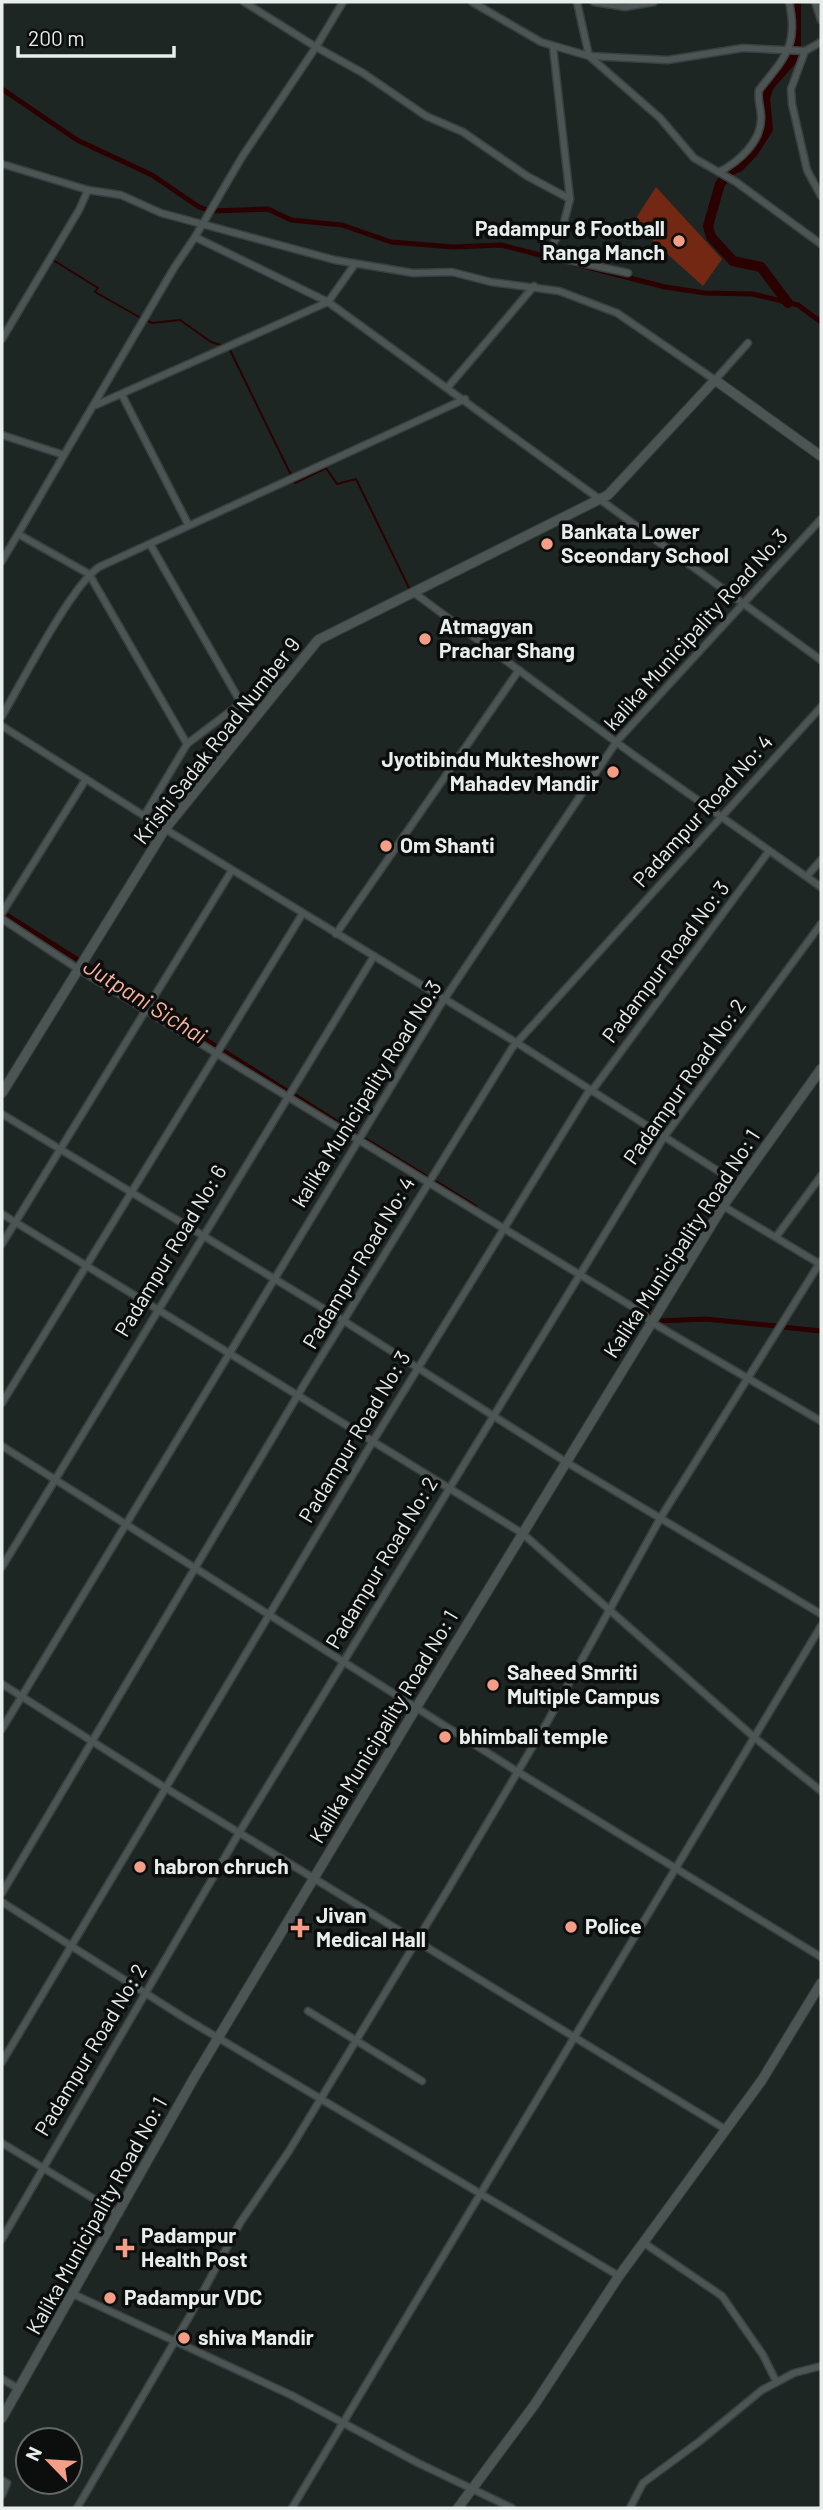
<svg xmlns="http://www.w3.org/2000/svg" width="823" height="2510" font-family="Barlow,sans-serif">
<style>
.green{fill:#732814}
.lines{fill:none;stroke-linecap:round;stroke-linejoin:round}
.stream{stroke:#2b0000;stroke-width:2}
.canal{stroke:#2b0000;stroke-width:5}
.river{stroke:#2b0000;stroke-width:10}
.street-casing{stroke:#39403f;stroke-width:9}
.secondary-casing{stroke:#39403f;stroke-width:11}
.street{stroke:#4c5553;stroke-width:6}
.secondary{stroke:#4c5553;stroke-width:9}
.poi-dot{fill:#f49e87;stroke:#0b0e0d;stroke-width:2.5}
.labels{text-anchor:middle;stroke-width:7;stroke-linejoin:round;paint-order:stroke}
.poi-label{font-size:21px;font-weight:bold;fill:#e8eeec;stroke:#0b0e0d;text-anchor:start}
.street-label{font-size:21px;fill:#e8eeec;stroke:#0b0e0d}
.water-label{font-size:23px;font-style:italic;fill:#feb19c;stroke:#0b0e0d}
</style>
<rect width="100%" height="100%" fill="#1e2624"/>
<polygon class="green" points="656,187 722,259 703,286 633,223"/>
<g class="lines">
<g class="stream">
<polyline points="53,260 98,288 95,292 141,318"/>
<polyline points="146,320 152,323 180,320 211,342 224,346"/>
<polyline points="229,348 291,475"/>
<polyline points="294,480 295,483 326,468 337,484 356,479 410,590"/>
<polyline points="433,610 451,624"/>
</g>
<g class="canal">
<polyline points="2,89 77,140 152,175 199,207 211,211 268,209 291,220 342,225 391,242 453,247 501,245 665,287 705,293 753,294 798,305 821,322"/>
<polyline points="2,912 287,1091"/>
<polyline points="294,1095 357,1135"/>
<polyline points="362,1138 429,1179"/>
<polyline points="436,1183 475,1207"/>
<polyline points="642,1311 659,1321 705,1319 777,1326"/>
<polyline points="782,1327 821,1331"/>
</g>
<polyline class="river" points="788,303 761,267 733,261 711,237 708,226 720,184 730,171 739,167 754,151 768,129 765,98 769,86 792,60 796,49 796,2"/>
<defs>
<g id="street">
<polyline points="244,2 316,47 242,157 195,237 328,302 821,660"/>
<polyline points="343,2 316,47 363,73 426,116 463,132 527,176 570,199 562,230 545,255 628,273"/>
<polyline points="472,2 541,42 589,56 660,118 694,158 736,182 821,244"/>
<polyline points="577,2 589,56 668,60 743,48 805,51"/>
<polyline points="594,2 625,7 654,2"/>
<polyline points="815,2 821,20"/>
<polyline points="821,42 805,51 791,89 792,104 807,170 821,196"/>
<polyline points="553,47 570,199"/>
<polyline points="2,164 88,190 121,195 161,213 335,260 413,273 452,272 491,282 559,291 617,313 715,380 748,343"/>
<path d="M719 172C738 162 762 142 761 117 761 107 757 100 759 90 784 58 799 46 789 2"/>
<polyline points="2,339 79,210 88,190"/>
<polyline points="448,387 534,286"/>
<polyline points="122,395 188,524"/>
<polyline points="96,405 328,302 355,264"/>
<polyline points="2,435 64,455 18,534 89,574 187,744"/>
<polyline points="64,455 174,268 195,237"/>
<polyline points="150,544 241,703"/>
<polyline points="2,561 18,534"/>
<polyline points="413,592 635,756 821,887"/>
<path d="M2 716C22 682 71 586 99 567L465 399"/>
<polyline points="2,726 165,829 517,1043 737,1183"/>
<polyline points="144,816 187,744 241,703 286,679"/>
<polyline points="807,876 821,860"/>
<polyline points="2,913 86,779"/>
<polyline points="2,919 78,969 641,1312 651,1322 821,1421"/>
<polyline points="336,934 519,670"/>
<polyline points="2,1114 344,1321 566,1462 821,1614"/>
<polyline points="723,1206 820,1264"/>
<polyline points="2,1214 522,1533 755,1738 821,1791"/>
<polyline points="776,1237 821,1176"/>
<polyline points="2,1244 232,870"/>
<polyline points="2,1403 303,913"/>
<polyline points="2,1446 518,1772 821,1957"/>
<polyline points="2,1567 374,956"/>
<polyline points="2,1684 164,1787 725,2129"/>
<polyline points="2,1729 441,1004 617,741 821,519"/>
<polyline points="2,1893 305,1383 512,1048 821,707"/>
<polyline points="2,1902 183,2017 619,2276"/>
<polyline points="308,2011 422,2081"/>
<polyline points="2,2062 370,1446 587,1094 594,1088 769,851"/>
<polyline points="2,2143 119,2214"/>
<polyline points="2,2239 239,1833 664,1137 821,924"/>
<polyline points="644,2243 722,2296 763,2355 776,2381"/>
<polyline points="73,2294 291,2395 418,2463 512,2508"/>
<polyline points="2,2379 19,2389"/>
<polyline points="2,2480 7,2483 2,2495"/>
<polyline points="77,2508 192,2312 240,2223 289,2151 447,1891 549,1719 661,1517 821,1261"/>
<polyline points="292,2508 821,1626"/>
<polyline points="630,2508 643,2483 700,2441 762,2390 794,2373 821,2366"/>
</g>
<g id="secondary">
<polyline points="2,1093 165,829 318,640 608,495 715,380 821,456"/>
<polyline points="2,2418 194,2078 416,1708 723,1206 821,1069"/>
<polyline points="458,2508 535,2404 619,2276 762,2080 821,1983"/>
</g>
</defs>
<use href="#street" class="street-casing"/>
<use href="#secondary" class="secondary-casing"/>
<use href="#street" class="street"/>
<use href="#secondary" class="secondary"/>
</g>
<g class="poi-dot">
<circle cx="679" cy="241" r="7"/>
<circle cx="547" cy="544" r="7"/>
<circle cx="425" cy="639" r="7"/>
<circle cx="613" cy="772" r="7"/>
<circle cx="386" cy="846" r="7"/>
<circle cx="493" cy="1685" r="7"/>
<circle cx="445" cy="1737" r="7"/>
<circle cx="140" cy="1867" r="7"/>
<circle cx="571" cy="1927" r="7"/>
<path d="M296.5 1917.5h7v7h7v7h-7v7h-7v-7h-7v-7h7z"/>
<path d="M121.5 2237.5h7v7h7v7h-7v7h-7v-7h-7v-7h7z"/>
<circle cx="110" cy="2298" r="7"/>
<circle cx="184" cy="2338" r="7"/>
</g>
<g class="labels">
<g class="poi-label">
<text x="665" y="236" text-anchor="end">Padampur 8 Football<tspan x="665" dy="24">Ranga Manch</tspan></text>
<text x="561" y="539">Bankata Lower<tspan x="561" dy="24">Sceondary School</tspan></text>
<text x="439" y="634">Atmagyan<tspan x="439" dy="24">Prachar Shang</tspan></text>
<text x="599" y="767" text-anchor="end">Jyotibindu Mukteshowr<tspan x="599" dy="24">Mahadev Mandir</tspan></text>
<text x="400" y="853">Om Shanti</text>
<text x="507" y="1680">Saheed Smriti<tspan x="507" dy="24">Multiple Campus</tspan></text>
<text x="459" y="1744">bhimbali temple</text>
<text x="154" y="1874">habron chruch</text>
<text x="316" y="1923">Jivan<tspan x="316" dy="24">Medical Hall</tspan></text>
<text x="585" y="1934">Police</text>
<text x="141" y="2243">Padampur<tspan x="141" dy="24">Health Post</tspan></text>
<text x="124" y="2305">Padampur VDC</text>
<text x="198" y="2345">shiva Mandir</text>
</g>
<g class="street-label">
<text transform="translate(696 630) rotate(-48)" y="7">kalika Municipality Road No.3</text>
<text transform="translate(217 741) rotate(-52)" y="7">Krishi Sadak Road Number 9</text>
<text transform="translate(703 811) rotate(-48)" y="7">Padampur Road No: 4</text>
<text transform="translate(666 962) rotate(-53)" y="7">Padampur Road No: 3</text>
<text transform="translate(685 1082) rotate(-55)" y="7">Padampur Road No: 2</text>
<text transform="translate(367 1094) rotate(-58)" y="7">kalika Municipality Road No.3</text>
<text transform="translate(682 1244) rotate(-57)" y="7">Kalika Municipality Road No: 1</text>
<text transform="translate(171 1251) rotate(-59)" y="7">Padampur Road No: 6</text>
<text transform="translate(359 1263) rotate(-59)" y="7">Padampur Road No: 4</text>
<text transform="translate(355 1437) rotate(-59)" y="7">Padampur Road No: 3</text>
<text transform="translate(382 1563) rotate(-59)" y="7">Padampur Road No: 2</text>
<text transform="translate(384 1727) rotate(-59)" y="7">Kalika Municipality Road No: 1</text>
<text transform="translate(91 2050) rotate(-59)" y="7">Padampur Road No: 2</text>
<text transform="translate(97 2216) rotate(-61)" y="7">Kalika Municipality Road No: 1</text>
</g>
<g class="water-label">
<text transform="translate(145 1001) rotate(32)" y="8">Jutpani Sichai</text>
</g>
</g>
<rect width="823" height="2510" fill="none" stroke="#e8eeec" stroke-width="7"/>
<g transform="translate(49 2461) rotate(295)"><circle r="33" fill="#0b0e0d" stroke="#636866" stroke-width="2"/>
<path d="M0-5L12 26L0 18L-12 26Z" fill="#f49e87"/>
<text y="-10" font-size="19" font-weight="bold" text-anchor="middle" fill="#e8eeec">N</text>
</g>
<path d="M18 46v10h156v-10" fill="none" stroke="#e8eeec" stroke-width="3.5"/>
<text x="28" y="46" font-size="21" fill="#e8eeec" stroke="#0b0e0d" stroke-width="5" paint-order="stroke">200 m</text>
</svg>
